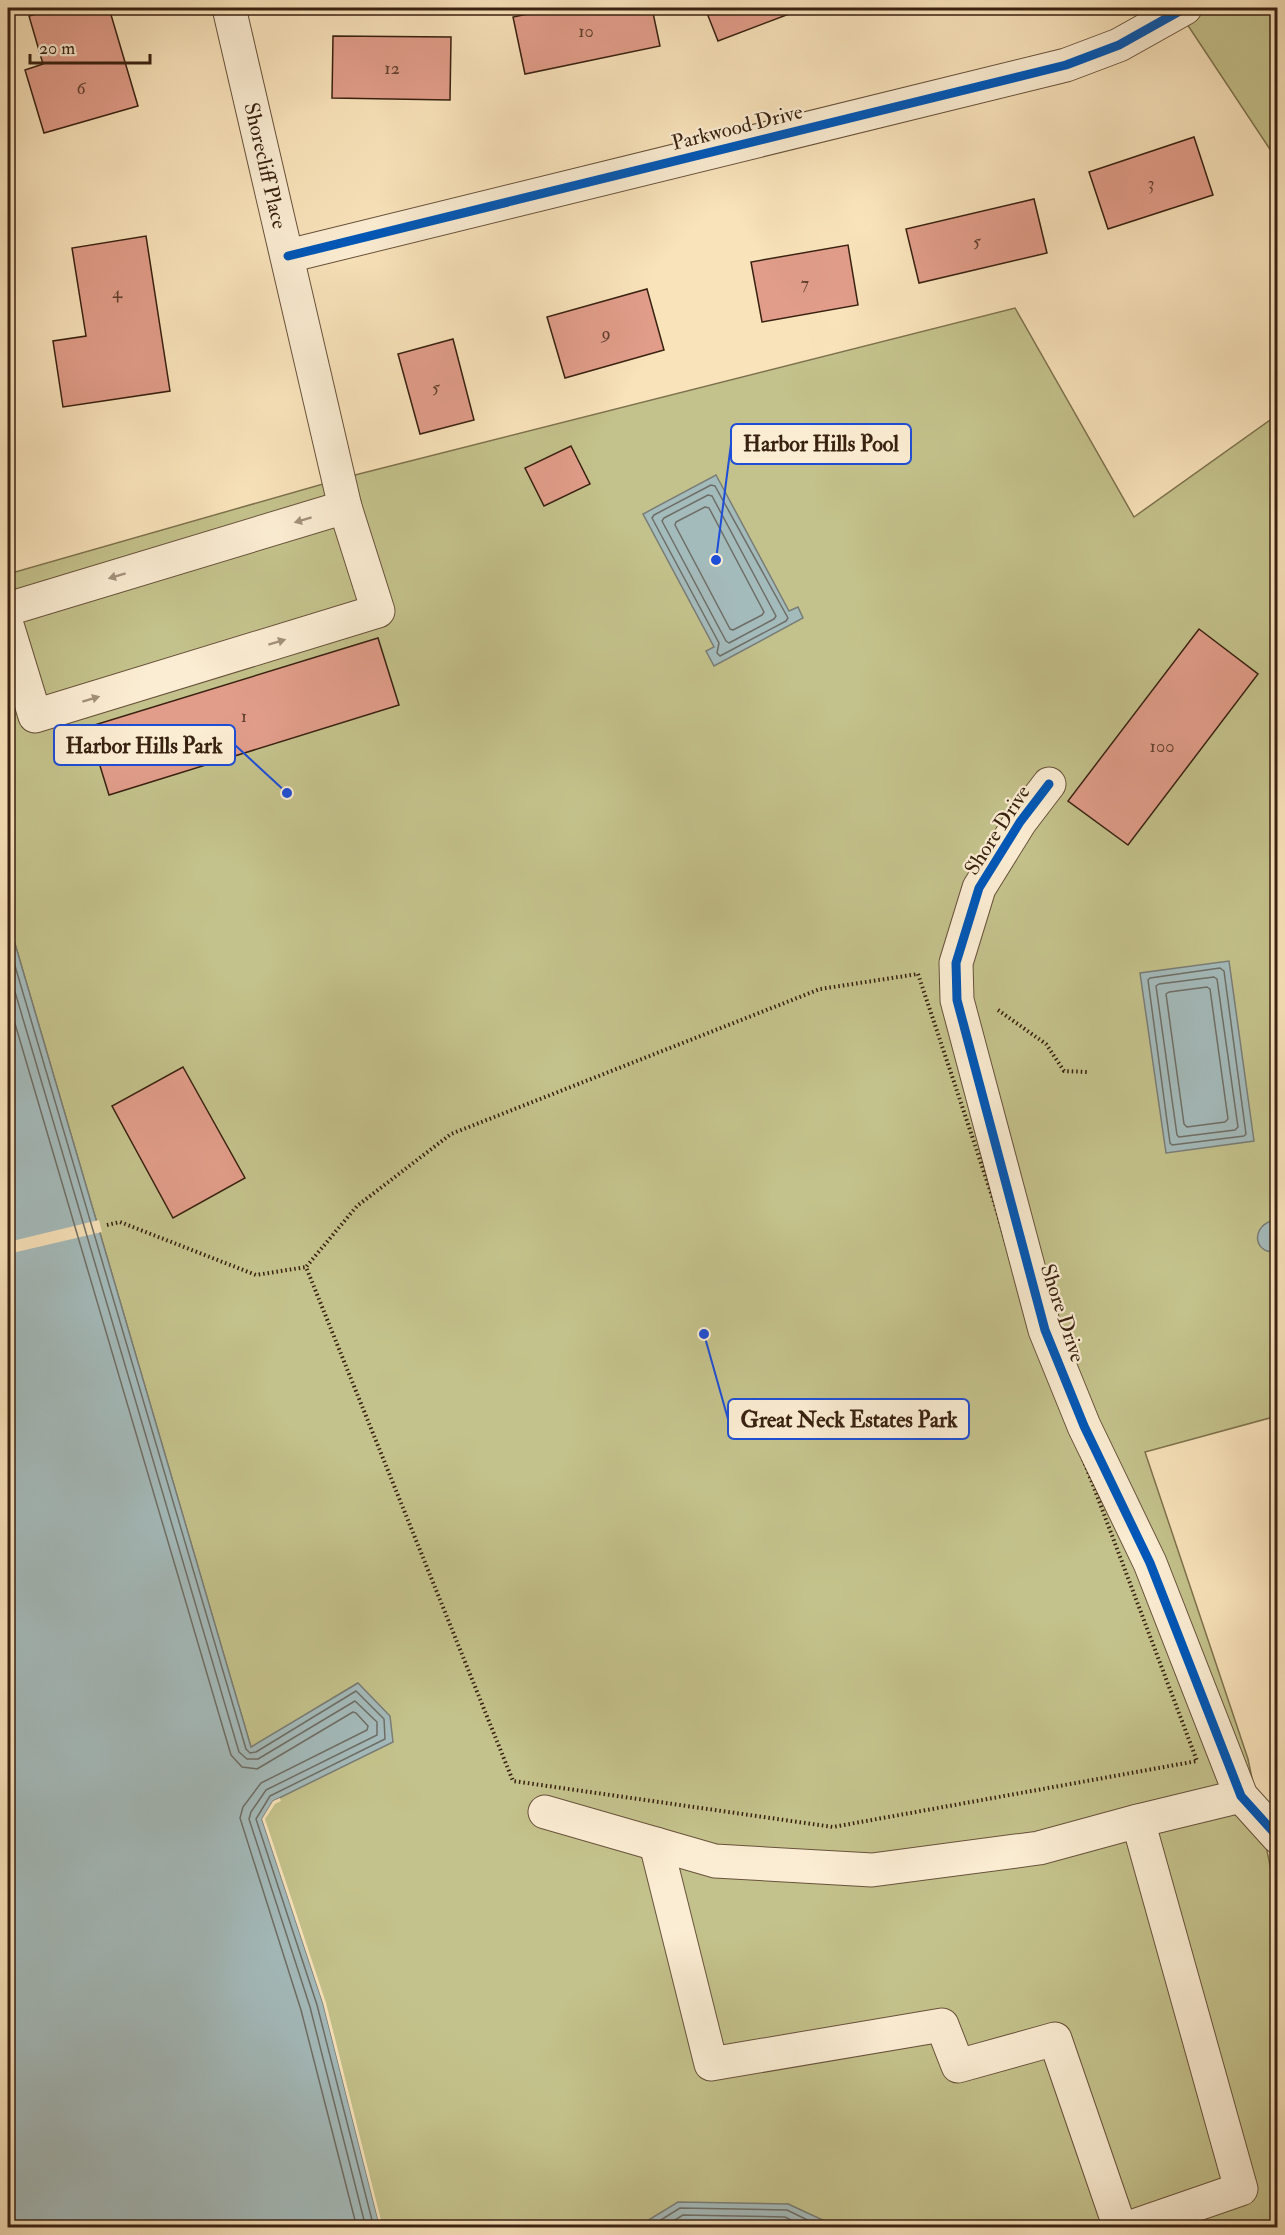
<svg xmlns="http://www.w3.org/2000/svg" width="1285" height="2235" font-family="'IM FELL Double Pica',serif">
<style>
.green{fill:#c4c28c;stroke:#7e724e;stroke-width:1.5}
.water{fill:#a4bbbc;stroke:#797d77;stroke-width:1.5}
.pier{fill:#f9e3bb}
.lines{fill:none;stroke-linecap:round;stroke-linejoin:round}
.shore{stroke:#6e6e66;stroke-width:1.5}
.building{fill:#e19d8a;stroke:#382110;stroke-width:1.5}
.minor-casing{stroke:#68523b;stroke-width:35}
.path{stroke:#382110;stroke-width:4;stroke-dasharray:1.5 3;stroke-linecap:butt}
.minor{stroke:#fbedd3;stroke-width:33}
.cycleway-casing{stroke:#fbedd3;stroke-width:13}
.cycleway{stroke:#0057b8;stroke-width:9}
.oneway{fill:#a3917b}
.labels{text-anchor:middle;stroke-width:4.5;stroke-linejoin:round;paint-order:stroke}
.number-label{font-size:18px;fill:#62402e}
.street-label{font-size:21px;fill:#382110;stroke:#fbedd3}
.leader{fill:none;stroke:#1d4ed8;stroke-width:2}
.callout-dot{fill:#1d4ed8;stroke:#fbedd3;stroke-width:2}
.callout{fill:#fbedd3;stroke:#1d4ed8;stroke-width:2}
.callout-label{font-size:22px;text-anchor:middle;font-weight:bold;fill:#382110}
</style>
<rect width="100%" height="100%" fill="#f9e3bb"/>
<filter id="stains"><feTurbulence type="fractalNoise" baseFrequency=".00333" numOctaves="4"/><feColorMatrix values="0 0 0 0 .2 0 0 0 0 .09 0 0 0 0 .02 0 0 0 .5 -.17"/></filter>
<radialGradient id="worn" r=".72"><stop offset=".6" stop-color="#630" stop-opacity="0"/><stop offset="1" stop-color="#630" stop-opacity=".3"/></radialGradient>
<g class="green">
<polygon points="1185,8 1277,8 1277,160 1179,12"/>
<polygon points="1015,308 1134,517 1277,415 1277,1416 1145,1452 1248,1759 1277,1899 1277,2227 838,2228 788,2204 652,2227 380,2227 262,1819 358,1683 251,1748 8,920 8,574 351,476"/>
</g>
<g class="water">
<polygon points="716,475 789,611 798,607 803,618 714,666 706,651 714,647 643,514"/>
<polygon points="8,920 251,1747 358,1683 390,1716 393,1742 273,1801 262,1819 323,2003 380,2227 8,2227"/>
<polygon points="1229,961 1254,1141 1166,1153 1140,973"/>
<path d="M1271 1221H1277V1251C1256 1256 1249 1229 1271 1221Z"/>
<polygon points="678,2202 788,2204 838,2227 637,2227"/>
</g>
<g class="pier">
<polygon points="99,1220 102,1232 8,1254 8,1242"/>
<polygon points="280,1798 281,1801 275,1804 265,1819 326,2003 383,2228 380,2227 323,2003 262,1819 273,1801"/>
</g>
<g class="lines">
<g class="shore">
<polygon points="711,485 715,486 788,618 786,621 720,656 717,653 719,643 652,518 654,515"/>
<polygon points="708,495 712,496 776,616 774,619 729,643 726,641 662,521 664,518"/>
<polygon points="705,507 709,508 764,612 762,615 733,630 730,629 675,525 676,522"/>
<polyline points="8,942 246,1749 250,1753 256,1752 356,1691 384,1719 385,1739 270,1796 256,1819 317,2005 374,2228"/>
<polyline points="8,968 239,1752 247,1759 258,1759 355,1701 377,1722 377,1735 266,1790 251,1812 249,1819 310,2007 366,2228"/>
<polygon points="1220,968 1224,971 1246,1134 1244,1136 1172,1145 1170,1143 1148,980 1150,978"/>
<polygon points="1214,977 1217,979 1238,1127 1235,1130 1179,1137 1177,1135 1156,986 1159,984"/>
<polygon points="1207,987 1210,989 1228,1119 1225,1122 1187,1127 1184,1124 1166,994 1169,992"/>
<polyline points="8,1000 231,1755 242,1767 257,1769 353,1712 356,1713 368,1726 367,1730 261,1783 243,1807 240,1818 301,2010 357,2228"/>
<polyline points="648,2228 680,2208 787,2210 824,2228"/>
<polyline points="662,2228 683,2215 785,2217 807,2228"/>
<polyline points="679,2228 685,2224 785,2228"/>
</g>
</g>
<g class="building">
<polygon points="59,8 109,8 138,106 44,133 25,70 43,64 29,16"/>
<polygon points="557,8 652,8 660,46 525,74 513,17"/>
<polygon points="705,8 805,8 718,41"/>
<polygon points="333,36 451,37 450,100 332,98"/>
<polygon points="1194,137 1213,195 1108,229 1089,172"/>
<polygon points="1034,199 1047,253 919,283 906,229"/>
<polygon points="146,236 170,391 63,407 53,341 86,336 72,248"/>
<polygon points="848,245 858,305 762,322 751,262"/>
<polygon points="647,289 664,350 565,378 547,317"/>
<polygon points="453,339 474,420 420,434 398,354"/>
<polygon points="571,446 590,484 544,506 525,468"/>
<polygon points="1199,629 1258,674 1128,845 1068,801"/>
<polygon points="378,638 399,705 109,795 88,727"/>
<polygon points="183,1067 245,1178 173,1218 112,1106"/>
</g>
<g class="lines">
<defs>
<g id="minor">
<path id="s1" d="M229 8 345 507"/>
<polyline points="288,256 1066,65 1119,45 1185,8"/>
<polyline points="8,609 345,507 378,611 35,716 8,628"/>
<polyline points="1049,784 1020,822 979,888 956,963 957,1000 1045,1330 1084,1426 1150,1563 1241,1796 1278,1837"/>
<polyline points="545,1812 715,1861 872,1870 1039,1848 1138,1821 1241,1796"/>
<polyline points="656,1844 711,2064 942,2025 958,2066 1055,2039 1120,2228"/>
<polyline points="1128,2228 1241,2189 1138,1821"/>
</g>
</defs>
<use href="#minor" class="minor-casing"/>
<g class="path">
<polygon points="918,974 996,1208 1024,1302 1197,1761 833,1827 513,1781 306,1267 357,1206 451,1134 820,989"/>
<polyline points="998,1010 1046,1044 1064,1071 1087,1072"/>
<polyline points="107,1225 120,1222 256,1275 306,1267"/>
</g>
<use href="#minor" class="minor"/>
<defs>
<g id="cycleway">
<polyline points="288,256 1066,65 1119,45 1185,8"/>
<polyline points="1049,784 1020,822 979,888 956,963 957,1000 1045,1330 1084,1426 1150,1563 1241,1796 1278,1837"/>
</g>
</defs>
<use href="#cycleway" class="cycleway-casing"/>
<use href="#cycleway" class="cycleway"/>
</g>
<defs><path id="oneway-solid" d="M-6-.8H1V-3.2L6.5 0L1 3.2V.8H-6Z" transform="scale(1.5)"/></defs>
<g class="oneway">
<use href="#oneway-solid" transform="translate(303 520) rotate(163)"/>
<use href="#oneway-solid" transform="translate(117 576) rotate(163)"/>
<use href="#oneway-solid" transform="translate(277 642) rotate(-17)"/>
<use href="#oneway-solid" transform="translate(91 699) rotate(-17)"/>
</g>
<g class="labels">
<g class="number-label">
<text x="586" y="37">10</text>
<text x="392" y="74">12</text>
<text x="81" y="94">6</text>
<text x="1151" y="189">3</text>
<text x="977" y="247">5</text>
<text x="805" y="289">7</text>
<text x="117" y="298">4</text>
<text x="606" y="339">9</text>
<text x="436" y="393">5</text>
<text x="244" y="722">1</text>
<text x="1162" y="752">100</text>
</g>
<g class="street-label">
<text transform="translate(737 127) rotate(-14)" y="7">Parkwood Drive</text>
<text dy="7" stroke="none"><textPath href="#s1" startOffset="162">Shorecliff Place</textPath></text>
<text transform="translate(997 830) rotate(-57)" y="7">Shore Drive</text>
<text transform="translate(1063 1313) rotate(72)" y="7">Shore Drive</text>
</g>
</g>
<path class="leader" d="M716 560L731 444M287 793L235 745M704 1334L728 1419"/>
<g class="callout-dot">
<circle cx="716" cy="560" r="6"/>
<circle cx="287" cy="793" r="6"/>
<circle cx="704" cy="1334" r="6"/>
</g>
<g class="callout">
<rect x="731" y="424" width="180" height="40" rx="6"/>
<rect x="54" y="725" width="181" height="40" rx="6"/>
<rect x="728" y="1399" width="241" height="40" rx="6"/>
</g>
<g class="callout-label">
<text x="821" y="451">Harbor Hills Pool</text>
<text x="144" y="753">Harbor Hills Park</text>
<text x="849" y="1427">Great Neck Estates Park</text>
</g>
<rect width="1285" height="2235" fill="none" stroke="#f9e3bb" stroke-width="30"/>
<rect x="9" y="9" width="1267" height="2217" fill="none" stroke="#382110" stroke-width="3"/>
<rect x="15" y="15" width="1255" height="2205" fill="none" stroke="#382110" stroke-width="1.5"/>
<path d="M30 54v9h120v-9" fill="none" stroke="#382110" stroke-width="3"/>
<text x="39" y="54" font-size="18" fill="#382110" stroke="#fbedd3" stroke-width="4.5" paint-order="stroke">20 m</text>
<rect width="100%" height="100%" filter="url(#stains)"/>
<rect width="100%" height="100%" fill="url(#worn)"/>
</svg>
